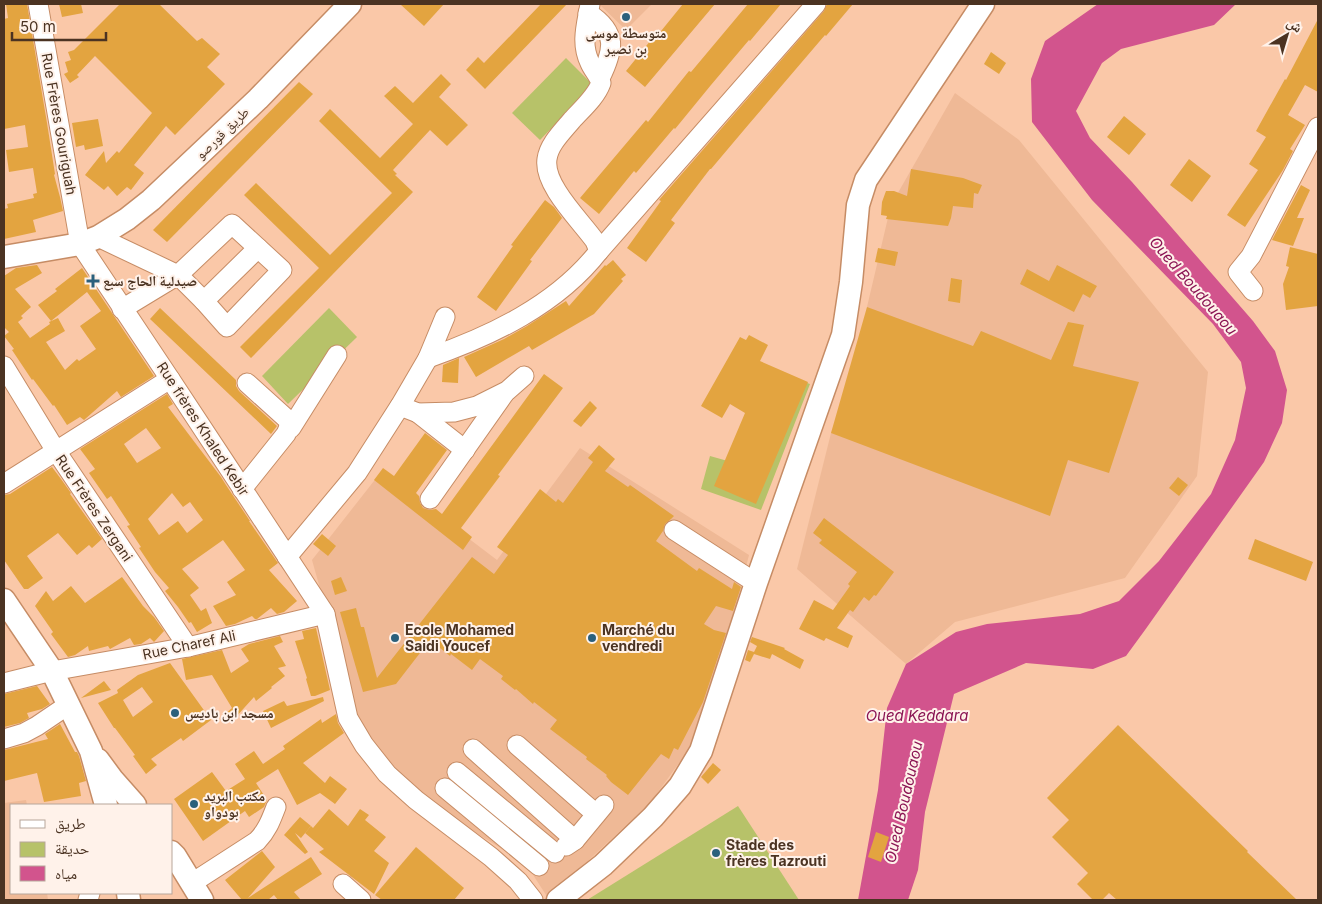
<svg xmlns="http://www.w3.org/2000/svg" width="1322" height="904" font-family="Inter,'Noto Naskh Arabic',sans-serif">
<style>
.built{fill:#efb996}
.green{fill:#b7c269}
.water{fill:#d2548d}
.building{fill:#e3a440;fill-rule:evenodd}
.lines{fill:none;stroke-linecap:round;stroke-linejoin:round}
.minor-casing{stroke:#c68c65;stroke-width:21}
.major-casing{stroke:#c68c65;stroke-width:25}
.minor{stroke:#fff;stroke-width:19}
.major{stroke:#fff;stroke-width:22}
.poi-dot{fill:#2b607c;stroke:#fff2ea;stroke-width:2}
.labels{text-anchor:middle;stroke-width:4;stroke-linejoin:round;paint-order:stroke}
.poi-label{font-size:14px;font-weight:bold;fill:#4b3322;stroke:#fff2ea;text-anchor:start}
.street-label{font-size:14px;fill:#4b3322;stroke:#fff2ea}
.water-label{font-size:15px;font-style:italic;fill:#8b1554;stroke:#fff2ea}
</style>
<rect width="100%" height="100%" fill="#fac8a8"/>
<g class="built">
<polygon points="599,4 652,4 626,30"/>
<polygon points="955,93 1019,140 1208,372 1197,476 1125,578 955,622 906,664 797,569 831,433 865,337 867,307 891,205"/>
<polygon points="580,448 749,555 706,726 650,803 548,898 526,864 422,799 393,773 359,727 312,560 381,472 497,560"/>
<polygon points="26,800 27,805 11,805 11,893 47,893 48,900 4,900 4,803"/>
</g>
<g class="green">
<polygon points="566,58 593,85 540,140 512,113"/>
<polygon points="329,308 357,337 288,404 262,376"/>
<polygon points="772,371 810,384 761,510 701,489 710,456 742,465"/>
<polygon points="738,806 799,900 587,900"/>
</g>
<polygon class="water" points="1098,4 1236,4 1214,25 1121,49 1102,63 1076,111 1090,138 1132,182 1253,321 1275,351 1287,390 1282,423 1264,462 1145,630 1126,656 1093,669 1026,663 954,694 925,812 918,870 908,900 858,900 878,790 887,708 906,664 956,632 987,624 1080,614 1119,601 1159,561 1211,494 1235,440 1246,388 1241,362 1213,324 1092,200 1032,122 1031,79 1045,41"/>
<g class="building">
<polygon points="6,4 27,4 47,123 55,174 54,175 60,197 63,211 33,220 36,232 4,239 4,209 8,208 7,204 34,198 33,194 37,193 33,168 9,172 6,150 28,147 25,125 4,129 4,19 8,18"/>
<polygon points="59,4 81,4 83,13 62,17"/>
<polygon points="120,4 159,4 197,41 202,38 220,54 207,67 225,84 175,135 166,126 134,165 144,173 131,190 127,187 117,196 108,186 104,190 85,175 104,151 106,163 117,151 119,153 152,113 95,56 77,75 79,77 70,83 64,74 68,72 65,62 71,60 68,52 74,50"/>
<polygon points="400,4 444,4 424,26"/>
<polygon points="541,4 567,4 485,89 466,70 478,57 484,63"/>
<polygon points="683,4 715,4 645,87 626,71 655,35 657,36"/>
<polygon points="748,4 781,4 750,41 749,40 711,85 675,129 674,128 636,173 634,171 599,214 580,198 646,120 648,122 689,71 691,72"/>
<polygon points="827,4 853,4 826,36 825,35 819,42 749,124 711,169 710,169 671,220 675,223 646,262 627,248 661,201 659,200 824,11"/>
<polygon points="1318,19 1318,92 1305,85 1288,115 1305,125 1290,149 1293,151 1283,170 1245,227 1227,215 1258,170 1249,164 1266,137 1256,131 1285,79 1286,80"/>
<polygon points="991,52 1006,63 999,74 984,64"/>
<polygon points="441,74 451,84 439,97 468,125 447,146 430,130 393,170 397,174 395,175 413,192 251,358 240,347 319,268 244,195 256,183 330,255 392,193 319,121 330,109 380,158 413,124 384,96 395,86 413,103"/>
<polygon points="299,82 313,94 167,242 153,230"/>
<polygon points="1124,116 1146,134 1129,155 1107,137"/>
<polygon points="98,119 103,146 85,150 84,145 76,147 72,123"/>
<polygon points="1189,159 1211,176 1192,202 1170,185"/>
<polygon points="911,169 963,178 982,185 978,194 974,193 973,208 953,206 951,218 948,226 886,219 887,216 881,215 882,202 886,191 894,191 907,196"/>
<polygon points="1301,185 1310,190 1297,218 1304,218 1293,246 1272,240"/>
<polygon points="545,200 554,207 562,218 530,260 532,261 496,311 477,297 513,246 511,245"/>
<polygon points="1290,247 1318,254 1318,306 1286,310 1283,284 1289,267 1286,266"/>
<polygon points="878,248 898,252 895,266 875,262"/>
<polygon points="613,260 626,275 621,279 623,281 594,314 532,350 529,346 476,377 464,357 504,339 527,326 566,301 569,306 605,265 606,266"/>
<polygon points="37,265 42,273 15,289 31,307 21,316 23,318 18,322 30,338 50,324 49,322 58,318 65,331 46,342 65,370 77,359 79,361 96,349 80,326 101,311 87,292 51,321 38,305 57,291 55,289 82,268 154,376 121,397 117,391 84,420 80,417 67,425 54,405 53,406 33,379 32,380 12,350 14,349 4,336 9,332 4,327 4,276 16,268"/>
<polygon points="1057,265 1097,286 1090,298 1083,294 1074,312 1020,284 1027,269 1049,281"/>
<polygon points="951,278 962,280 960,303 948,301"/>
<polygon points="867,307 973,346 981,331 1051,360 1068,322 1084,325 1073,366 1139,382 1109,473 1068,460 1050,516 831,433"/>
<polygon points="160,308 236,380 236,386 239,391 277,426 271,434 150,319"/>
<polygon points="749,335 768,345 760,361 808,382 756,504 714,486 745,413 730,404 722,418 701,406 740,337 746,340"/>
<polygon points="459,358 458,383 442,382 443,365"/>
<polygon points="544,374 563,388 498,475 500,476 461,528 472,537 463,550 374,480 383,468 394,476 425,433 447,450 416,493 419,496 420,503 423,508 429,510 436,509 442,514"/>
<path d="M167 394 173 404 168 407 221 477 226 485 250 521H249L278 563 269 570 297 601 284 612 277 614 271 608 257 619H255L252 616 235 624 226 626 213 606 236 595 227 582 245 570 223 540 182 569 199 588 190 595 201 611 206 608 212 623 197 632 191 622 189 623 178 607 165 591 169 588 155 572 139 548 141 547 127 526 130 525 111 496 107 499 89 473 95 469 80 449ZM146 428 161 448 137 463 124 444ZM172 493 183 507 190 502 203 520 187 533 178 521 159 535 148 519Z"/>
<polygon points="590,401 597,408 581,427 573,421"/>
<polygon points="599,445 615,459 605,471 628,487 630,485 674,516 671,519 665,524 663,531 656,541 697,571 699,568 732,589 734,582 741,587 733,611 716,606 704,624 714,630 726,633 703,702 678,750 674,748 669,759 661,754 628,795 611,782 606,776 607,775 586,759 587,757 550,729 557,720 534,702 533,704 516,689 515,690 501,679 503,676 480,659 472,670 451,654 450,656 430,640 396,684 363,692 340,612 356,608 361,627 364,627 377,678 472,557 494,574 508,555 497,547 540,489 556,502 558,499 563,503 593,462 588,458"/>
<polygon points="52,467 61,479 71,493 70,494 102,539 92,548 89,545 77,555 58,533 27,556 43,578 28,589 24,589 4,560 4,495 10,494"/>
<polygon points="1178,477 1188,485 1179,496 1169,488"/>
<polygon points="824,518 894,572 876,596 874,595 869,601 864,597 853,612 850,610 837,628 853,636 848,648 826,638 824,641 799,629 814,600 833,610 850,586 848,584 857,572 819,543 822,540 813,533"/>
<polygon points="322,534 336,546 328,556 313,544"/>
<polygon points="1255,539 1313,562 1306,581 1248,559"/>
<polygon points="122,577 143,606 154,617 164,631 154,642 150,638 141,644 134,645 130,638 110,649 108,646 89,651 88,646 75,655 68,657 51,634 53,632 35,606 46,591 53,601 71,586 85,603"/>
<polygon points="341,577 347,591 335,595 331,581"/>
<polygon points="316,628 330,690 315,696 311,696 306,679 307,678 295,641 304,639 302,631"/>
<polygon points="280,636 283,642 274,646 286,666 278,668 285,676 271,687 272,688 256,701 254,697 235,718 230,722 224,715 232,708 212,675 186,680 182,659 222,650 231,673 249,661 241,649 249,644"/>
<polygon points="752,637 785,648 784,649 804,660 800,669 772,654 770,659 754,654 750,662 745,660 748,650 754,652 757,646 750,642"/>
<path d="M170 663 211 720 183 741 181 738 151 759 157 765 146 774 133 756 135 755 115 728H114L98 703 118 693 117 690 138 675ZM142 687 153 702 133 717 123 700Z"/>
<polygon points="104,681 111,690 81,698"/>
<polygon points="37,686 50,704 42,709 27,713 29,718 20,723 4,727 4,694"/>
<polygon points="323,697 324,701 271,728 263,711 284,701 287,706"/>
<polygon points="336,714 338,723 344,733 303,763 325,783 330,776 347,789 335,804 320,793 297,805 278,769 256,783 267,800 264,807 249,817 245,811 203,841 174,799 212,772 226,791 245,779 235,764 254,751 263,764 285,749 283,746 321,719 322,723"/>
<polygon points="60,724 75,752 77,752 79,756 86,781 79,783 81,796 44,802 37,773 4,781 4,750 48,739 45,734"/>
<polygon points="1118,725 1248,851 1247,852 1297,900 1117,900 1109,893 1102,900 1093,900 1077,884 1088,873 1052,837 1069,820 1047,798"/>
<polygon points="713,763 721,770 708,784 701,777"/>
<polygon points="329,809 348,826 360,809 369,815 365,820 386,837 374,851 389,863 374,894 319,852 324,849 305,833 311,826 313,828"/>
<polygon points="300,817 311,826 301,838 295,833 308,852 305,854 284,835"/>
<polygon points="876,832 889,837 881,862 868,857"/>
<polygon points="416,847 464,888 454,900 382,900 375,895"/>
<polygon points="262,851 275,867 248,898 311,857 322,874 294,892 301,900 278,900 274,895 268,900 242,900 225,880"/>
</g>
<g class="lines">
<defs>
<g id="minor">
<polyline points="38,4 80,244 170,379 325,614 348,718 364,745 387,774 416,800 491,857 518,881 533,900"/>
<path d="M590 4C587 23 580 43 590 63 593 70 599 76 601 83 596 97 582 109 572 120 563 131 549 144 547 159 543 185 581 221 595 241L599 251"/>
<path d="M588 13C618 32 614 50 600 78"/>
<polyline points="98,237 178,275 204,301 227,327 282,270 232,224 178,275 122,309"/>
<polyline points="1253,291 1238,272 1251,256 1318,127"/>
<polyline points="204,301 258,248"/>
<path d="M428 358C491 336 557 305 599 251L816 4"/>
<polyline points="4,366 56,451 188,647"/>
<polyline points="400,406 418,413 454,412 477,406 507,391 524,376"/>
<polyline points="418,413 465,450"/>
<polyline points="289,427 291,428 337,355"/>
<polyline points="4,484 170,379"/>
<polyline points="242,489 286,434 289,427 288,420 247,383"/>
<polyline points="430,499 504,394"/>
<polyline points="674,530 756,583"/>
<polyline points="287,557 357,473 400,406 428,358 445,317"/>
<polyline points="4,683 52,671 188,647 325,614"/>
<polyline points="4,739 24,733 37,726 68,705"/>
<polyline points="517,745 596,814"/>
<polyline points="473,749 575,840"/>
<polyline points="457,772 555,853"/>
<polyline points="445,788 539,866"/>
<polyline points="566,846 575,840 604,805"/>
<path d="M192 883 257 841C267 831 271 820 276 807"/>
<polyline points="343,884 361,900"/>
<polyline points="88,900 90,893"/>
</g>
<g id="major">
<polyline points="4,257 80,244 98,237 127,219 151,200 258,99 350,4"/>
<polyline points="4,600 52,671 91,751 106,805"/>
<polyline points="98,760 112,779 135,805"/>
<polyline points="171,852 175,856 202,900"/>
<polyline points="128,893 129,900"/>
<polyline points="558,900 603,865 653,817 680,786 701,751 756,583 843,335 851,282 858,205 866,180 983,4"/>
</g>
</defs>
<use href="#minor" class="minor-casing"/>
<use href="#major" class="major-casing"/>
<use href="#minor" class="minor"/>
<use href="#major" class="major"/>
</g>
<g class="poi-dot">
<circle cx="626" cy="17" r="5"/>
<path d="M90.5 273.5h5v5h5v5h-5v5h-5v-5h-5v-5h5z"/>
<circle cx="395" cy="638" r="5"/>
<circle cx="592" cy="638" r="5"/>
<circle cx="175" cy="713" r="5"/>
<circle cx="194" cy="804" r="5"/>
<circle cx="716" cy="853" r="5"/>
</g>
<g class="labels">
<g class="poi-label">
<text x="626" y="38" text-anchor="middle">متوسطة موسى<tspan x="626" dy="16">بن نصير</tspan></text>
<text x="103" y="286">صيدلية الحاج سبع</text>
<text x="405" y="635">Ecole Mohamed<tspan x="405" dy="16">Saidi Youcef</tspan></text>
<text x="602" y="635">Marché du<tspan x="602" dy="16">vendredi</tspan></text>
<text x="185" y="718">مسجد ابن باديس</text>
<text x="204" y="801">مكتب البريد<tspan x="204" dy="16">بودواو</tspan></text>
<text x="726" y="850">Stade des<tspan x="726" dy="16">frères Tazrouti</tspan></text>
</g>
<g class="street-label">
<text transform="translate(59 124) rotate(80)" y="5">Rue Frères Gouriguah</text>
<text transform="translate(222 133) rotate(-44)" y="5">طريق قورصو</text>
<text transform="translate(203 429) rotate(57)" y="5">Rue frères Khaled Kebir</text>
<text transform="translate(94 508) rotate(56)" y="5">Rue Frères Zergani</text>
<text transform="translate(189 645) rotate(-12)" y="5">Rue Charef Ali</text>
</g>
<g class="water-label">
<text transform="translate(1193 286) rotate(49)" y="5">Oued Boudouaou</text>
<text x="917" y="721">Oued Keddara</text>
<text transform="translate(904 802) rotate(-77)" y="5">Oued Boudouaou</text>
</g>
</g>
<rect width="1322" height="904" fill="none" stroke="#4b3322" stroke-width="10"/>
<rect x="10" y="804" width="162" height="90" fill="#fff2ea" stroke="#b7a69a"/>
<rect x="20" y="820" width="25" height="8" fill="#ffffff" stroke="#b7a69a"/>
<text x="55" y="829" font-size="15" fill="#4b3322">طريق</text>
<rect x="20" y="842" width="25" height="15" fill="#b7c269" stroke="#b7a69a"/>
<text x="55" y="854" font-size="15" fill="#4b3322">حديقة</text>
<rect x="20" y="866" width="25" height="15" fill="#d2548d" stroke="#b7a69a"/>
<text x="55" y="879" font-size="15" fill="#4b3322">مياه</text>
<g transform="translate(1287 35) rotate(38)" stroke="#fff2ea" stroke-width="4" paint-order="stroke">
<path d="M0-4L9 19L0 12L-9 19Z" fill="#4b3322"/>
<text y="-8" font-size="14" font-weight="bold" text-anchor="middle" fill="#4b3322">ش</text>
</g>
<path d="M12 32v8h94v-8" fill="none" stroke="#4b3322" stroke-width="2.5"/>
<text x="20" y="32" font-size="15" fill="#4b3322" stroke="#fff2ea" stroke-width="4" paint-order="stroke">50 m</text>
</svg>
